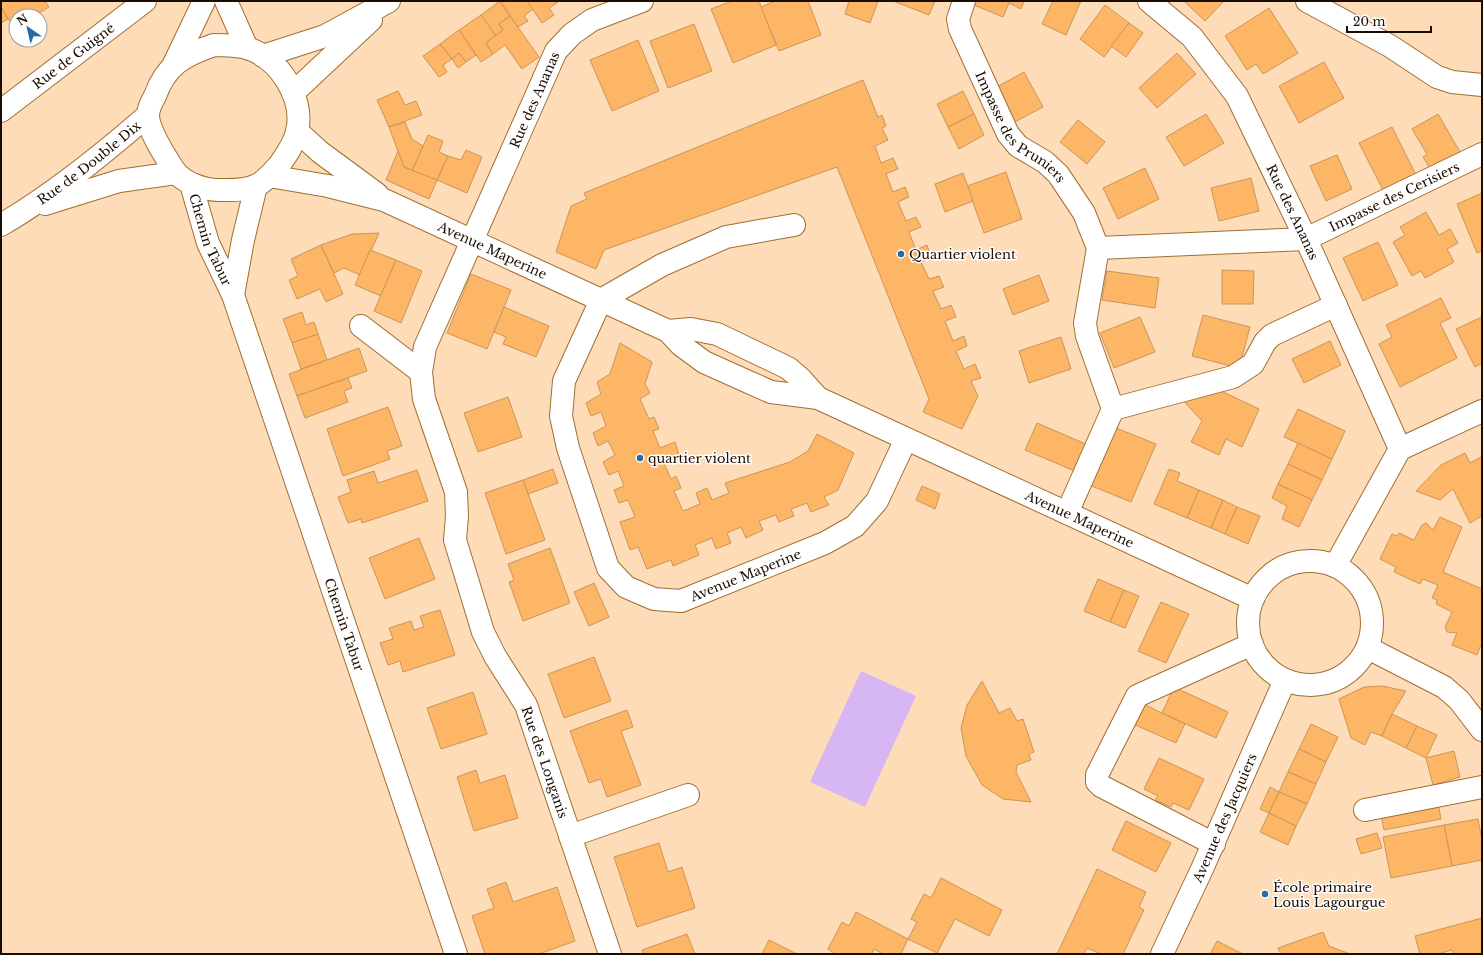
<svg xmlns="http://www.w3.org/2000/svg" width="1483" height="955" font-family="'Libre Baskerville',serif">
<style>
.green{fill:#d7b6f4}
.building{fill:#fcb666;stroke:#cb9559}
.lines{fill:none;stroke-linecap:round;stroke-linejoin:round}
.street-casing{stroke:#a16e31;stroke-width:24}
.secondary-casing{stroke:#a16e31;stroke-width:24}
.street{stroke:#fff;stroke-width:22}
.secondary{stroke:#fff;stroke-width:22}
.poi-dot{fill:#2b69a0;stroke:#fff;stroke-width:1.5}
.labels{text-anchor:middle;stroke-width:3;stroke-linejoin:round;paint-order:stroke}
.street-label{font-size:13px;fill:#1b0c00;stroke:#fff}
.poi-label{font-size:13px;fill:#1b0c00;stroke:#fff;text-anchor:start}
</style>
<rect width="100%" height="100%" fill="#fedcb8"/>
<polygon class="green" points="861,671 916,696 865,807 810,782"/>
<g class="building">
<polygon points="1,1 45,1 49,7 34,16 16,16 16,27 14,28 1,7"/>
<polygon points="500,1 510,16 499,24 503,30 496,36 481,15"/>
<polygon points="500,1 527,1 533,9 524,16 528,21 518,27"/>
<polygon points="527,1 557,1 558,2 549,8 554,15 542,23"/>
<polygon points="732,1 759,1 776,45 733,63 711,9"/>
<polygon points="775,1 808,1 821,35 779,51 761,7"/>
<polygon points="849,1 878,1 870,23 845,14"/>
<polygon points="893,1 935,1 929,15"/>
<polygon points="976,1 1024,1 1021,9 1009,3 1003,17 974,5"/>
<polygon points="1053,1 1081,1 1066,35 1042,24"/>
<polygon points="1184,1 1224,1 1205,21"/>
<polygon points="1105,5 1129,23 1104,57 1080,39"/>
<polygon points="1,7 8,19 1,23"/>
<polygon points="1269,8 1298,53 1263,74 1256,64 1247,70 1225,36"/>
<polygon points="481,15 496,36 486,43 493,54 481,62 459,30"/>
<polygon points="510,16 539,57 522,69 505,45 493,54 486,43 503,30 499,24"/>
<polygon points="1129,23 1143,33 1126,57 1111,46"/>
<polygon points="694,24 712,71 668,88 650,41"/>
<polygon points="459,30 476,55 466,62 459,53 452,59 440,44"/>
<polygon points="638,40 659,91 612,111 590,60"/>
<polygon points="440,44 452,59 443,65 447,72 439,77 423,56"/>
<polygon points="459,53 466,62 458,68 452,59"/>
<polygon points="1177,53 1196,74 1157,108 1139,88"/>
<polygon points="1324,62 1344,98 1299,123 1279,86"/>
<polygon points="1024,72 1043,107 1011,124 993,89"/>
<polygon points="863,80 878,117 882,115 886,126 882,128 888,140 875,146 881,163 893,158 898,169 886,174 893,192 905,187 909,197 898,202 906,221 916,217 921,227 909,232 916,250 927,245 931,257 921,262 929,279 939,276 942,283 944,287 933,291 941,309 951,305 956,317 945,321 953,341 964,336 967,346 956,351 964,369 975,364 981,378 971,381 978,396 962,429 923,412 929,399 837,167 604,250 596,269 556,252 571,206 587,199 584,193"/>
<polygon points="398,91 405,105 416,101 422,115 389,127 377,100"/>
<polygon points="963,91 974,114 948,127 937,104"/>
<polygon points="974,114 984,135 959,149 948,127"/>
<polygon points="1206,114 1224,143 1184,166 1166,137"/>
<polygon points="1438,114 1460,152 1431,170 1423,157 1427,154 1412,129"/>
<polygon points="1078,120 1105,142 1087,164 1060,142"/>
<polygon points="405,122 412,139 423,146 412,171 404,167 389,127"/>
<polygon points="1392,127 1416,175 1384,192 1359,143"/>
<polygon points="428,135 443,141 439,152 448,156 437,180 412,171"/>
<polygon points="466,150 482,157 467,193 437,180 448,156 461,160"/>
<polygon points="398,151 404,167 437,180 429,199 386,180"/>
<polygon points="1337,155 1352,189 1326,201 1310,166"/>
<polygon points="1145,168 1159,199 1118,219 1103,188"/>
<polygon points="1006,172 1022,219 984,233 967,186"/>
<polygon points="963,173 973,201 945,212 935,184"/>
<polygon points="1251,178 1259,211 1219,221 1211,188"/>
<polygon points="1482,193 1482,251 1477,253 1457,204"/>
<polygon points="1426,212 1439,235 1450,229 1458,243 1447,249 1454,262 1425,278 1421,271 1412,276 1393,242 1405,235 1400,227"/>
<polygon points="379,233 360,275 344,268 334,273 321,245 352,234"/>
<polygon points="1378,242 1398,285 1363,301 1343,258"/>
<polygon points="321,245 343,294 326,302 320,289 297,299 289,280 298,276 291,259"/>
<polygon points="370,250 396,260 381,296 355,285"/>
<polygon points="396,260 422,271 401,323 374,311"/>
<polygon points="1222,270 1254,271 1253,304 1222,304"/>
<polygon points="1107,271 1159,278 1155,308 1102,300"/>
<polygon points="471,274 511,290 487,349 447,333"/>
<polygon points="1039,275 1049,301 1013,315 1003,289"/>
<polygon points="1441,298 1451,318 1440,323 1457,358 1400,387 1379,344 1392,337 1386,325"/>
<polygon points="504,307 549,326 536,357 503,344 506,337 494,332"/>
<polygon points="302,312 306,325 314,322 318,334 292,343 283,319"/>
<polygon points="1203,315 1250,327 1239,368 1192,356"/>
<polygon points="1140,317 1155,352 1114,368 1100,333"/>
<polygon points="1482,317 1482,363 1475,367 1456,329"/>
<polygon points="318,334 327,360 301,369 292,343"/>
<polygon points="1061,337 1071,369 1029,383 1019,351"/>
<polygon points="1330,341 1341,365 1304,383 1292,359"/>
<polygon points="620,343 652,362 645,384 650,393 640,399 649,419 654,417 659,429 653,431 660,448 675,442 679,455 663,461 671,479 676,476 681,488 674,491 683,511 700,504 696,493 707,488 712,500 729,493 725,483 790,462 808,451 817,434 854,453 838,490 824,497 829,505 811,512 807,503 791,509 794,516 779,522 776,515 759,521 763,530 746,538 741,527 727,533 731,543 716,549 712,538 695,545 699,555 673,566 671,560 647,569 638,547 630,550 620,522 635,517 628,500 619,503 614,490 624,486 618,471 609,475 603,462 615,455 608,441 598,446 593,433 606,426 601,412 591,416 586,403 601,394 597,382 610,374"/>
<polygon points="359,348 367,371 297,396 289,374"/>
<polygon points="348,378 352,388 344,391 348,402 305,418 297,396"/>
<polygon points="1217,389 1259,409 1242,447 1226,439 1219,455 1191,442 1202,421 1179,396"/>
<polygon points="508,397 522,437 478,452 464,413"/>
<polygon points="388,407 402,446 387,451 390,459 343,476 327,429"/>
<polygon points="1298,409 1345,431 1332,459 1284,437"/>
<polygon points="1037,423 1088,445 1077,472 1025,450"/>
<polygon points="1111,426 1156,444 1131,502 1087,484"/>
<polygon points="1298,443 1332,459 1322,480 1288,464"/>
<polygon points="1465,453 1470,463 1481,457 1482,459 1482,516 1470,523 1453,489 1440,500 1416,491 1441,465"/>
<polygon points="1288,464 1322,480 1312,500 1278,484"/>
<polygon points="553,469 558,483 528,494 523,480"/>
<polygon points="1169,469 1180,473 1177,481 1199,490 1187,518 1154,504"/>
<polygon points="417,470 428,501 362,523 361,519 348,523 338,497 351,492 347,480 374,471 378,483"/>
<polygon points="523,480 545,540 506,554 485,493"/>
<polygon points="1278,484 1312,500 1299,527 1282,519 1287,506 1272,498"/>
<polygon points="922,486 940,494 935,509 916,500"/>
<polygon points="1199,490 1223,500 1211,528 1187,518"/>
<polygon points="1223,500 1237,507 1225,534 1211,528"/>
<polygon points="1237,507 1260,516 1248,544 1225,534"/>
<polygon points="1440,517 1462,527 1443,572 1482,589 1482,642 1477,655 1452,645 1457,633 1447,632 1445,627 1452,612 1436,604 1437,600 1432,598 1438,585 1423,579 1420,584 1394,572 1396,567 1380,559 1392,534 1397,536 1399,533 1414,540 1422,525 1426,523 1433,530"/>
<polygon points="419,538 435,579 385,599 369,558"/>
<polygon points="550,548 570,603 523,621 509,582 514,580 508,564"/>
<polygon points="1098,579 1124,590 1110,622 1084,611"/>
<polygon points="594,583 609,617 589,626 574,592"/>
<polygon points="1124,590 1139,596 1125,628 1110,622"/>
<polygon points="1161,602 1189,614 1166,663 1138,651"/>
<polygon points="440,610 455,655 403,672 400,661 388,665 380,643 393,639 389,628 411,621 414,630 424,627 420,616"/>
<polygon points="594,657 611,701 564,718 548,674"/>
<polygon points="982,681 999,713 1010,708 1017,721 1023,719 1034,752 1029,754 1031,760 1017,765 1016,772 1031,802 1003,799 982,785 966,756 961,728 967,705"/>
<polygon points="1382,686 1406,691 1392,714 1382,736 1371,732 1365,745 1351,738 1339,699 1364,687"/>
<polygon points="1174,687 1228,712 1216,738 1162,713"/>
<polygon points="473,692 487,734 441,749 427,708"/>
<polygon points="1141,703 1185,724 1176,743 1131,723"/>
<polygon points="627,710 633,727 621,731 641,785 607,797 601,779 589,783 570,731"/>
<polygon points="1392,714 1417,726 1406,748 1382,736"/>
<polygon points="1311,724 1338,737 1326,762 1299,749"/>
<polygon points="1417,726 1437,735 1426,758 1406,748"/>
<polygon points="1299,749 1326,762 1316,784 1288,772"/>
<polygon points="1454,751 1460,777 1433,785 1426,758"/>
<polygon points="1159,758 1204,779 1189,810 1173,803 1171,807 1155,800 1158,796 1144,789"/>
<polygon points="476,770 480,783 505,775 518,818 474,831 457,777"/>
<polygon points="1288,772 1316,784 1307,804 1279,792"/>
<polygon points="1270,787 1279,792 1269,813 1260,809"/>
<polygon points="1279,792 1307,804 1296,826 1269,813"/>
<polygon points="1438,803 1441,819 1384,830 1381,815"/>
<polygon points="1269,813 1296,826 1288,845 1260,832"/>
<polygon points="1478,819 1482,840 1482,860 1452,866 1444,825"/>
<polygon points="1126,821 1171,843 1156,872 1112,850"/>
<polygon points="1444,825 1452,866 1391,878 1383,837"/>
<polygon points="1377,833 1382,848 1361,854 1356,839"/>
<polygon points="659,843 668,872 682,867 695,908 637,927 614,857"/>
<polygon points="1097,869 1146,892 1139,907 1144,910 1123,954 1101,954 1087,948 1084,954 1057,954"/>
<polygon points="941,878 1002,910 989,936 955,919 937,953 908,939 917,922 911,919 924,894 931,898"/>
<polygon points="506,882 513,902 557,887 575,941 539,954 485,954 472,916 494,908 487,889"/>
<polygon points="856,912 908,939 901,954 883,954 874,949 872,954 835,954 828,949 842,922 849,926"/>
<polygon points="1482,918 1482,954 1453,954 1452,950 1438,954 1420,954 1415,936"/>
<polygon points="1323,932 1329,946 1350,954 1281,954 1278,948"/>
<polygon points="687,934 695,954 643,954 642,950"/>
<polygon points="769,940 797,954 762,954"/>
<polygon points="1217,941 1243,954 1210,954"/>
</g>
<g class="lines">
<defs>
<g id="street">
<polyline points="226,1 247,48"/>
<path id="s1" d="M964 1 958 19 960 29 1008 134 1018 146 1045 162 1058 174 1084 213 1098 248 1306 239 1482 154"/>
<path id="s2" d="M1149 1 1192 37 1237 96 1306 239 1400 449"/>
<polyline points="1307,1 1390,46 1437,77 1452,82 1482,85"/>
<polyline points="174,64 204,1"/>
<path id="s3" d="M1 111 145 1"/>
<polyline points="297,131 320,152 377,194"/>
<path id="s4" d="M269 176 328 186 384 200 668 331 681 345 704 362 744 380 771 392 818 398 1253 599"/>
<path id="s5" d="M794 225 726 237 662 265 601 300 564 381 561 416 568 448 608 568 626 587 654 599 681 601 825 543 855 526 877 501 906 439"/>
<polyline points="1098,248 1085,323 1087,336 1113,409"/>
<polyline points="361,326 421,372"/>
<polyline points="668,331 691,329 717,334 788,368 801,379 818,398"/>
<polyline points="1067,513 1113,409 1233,377 1253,364 1265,342 1272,335 1336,305"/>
<circle cx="1310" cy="623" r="62"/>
<polyline points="1335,566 1400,449 1482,411"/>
<polyline points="1368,648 1444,687 1459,700 1482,730"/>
<polyline points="1365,810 1482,787"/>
<polyline points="570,836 688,795"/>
<polyline points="1214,844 1101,786 1097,782 1097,775 1137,696 1252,644"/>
<path id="s6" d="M610 954 526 705 495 656 483 632 455 540 457 516 456 492 424 399 421 372 425 347 556 51 572 34 592 20 642 1"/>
<path id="s7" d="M1162 954 1202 869 1285 680"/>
</g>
<g id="secondary">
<path d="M214 45C225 45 236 45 247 48 279 58 305 98 297 132 294 144 287 154 280 164 273 172 265 182 255 186 244 191 231 190 219 190 204 190 183 183 174 170 165 156 149 132 148 116 148 110 152 101 155 96 166 65 184 55 214 45Z"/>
<polyline points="263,56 325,36 389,1"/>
<polyline points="293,93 371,20"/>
<path id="s8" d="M191 184 208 243 233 295 456 954"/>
<polyline points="45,204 119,181 176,173"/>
<path id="s9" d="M1 225C54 194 102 155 148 115"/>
<polyline points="233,295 243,240 256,186"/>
</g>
</defs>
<use href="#street" class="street-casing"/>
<use href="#secondary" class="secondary-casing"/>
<use href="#street" class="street"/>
<use href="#secondary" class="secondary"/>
</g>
<g class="poi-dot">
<circle cx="901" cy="254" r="4"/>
<circle cx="640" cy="458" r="4"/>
<circle cx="1265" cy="894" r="4"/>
</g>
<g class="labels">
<g class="street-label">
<text dy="5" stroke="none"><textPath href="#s3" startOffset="91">Rue de Guigné</textPath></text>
<text dy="5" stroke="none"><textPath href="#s6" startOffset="913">Rue des Ananas</textPath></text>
<text dy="5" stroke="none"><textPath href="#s1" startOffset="147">Impasse des Pruniers</textPath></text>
<text dy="5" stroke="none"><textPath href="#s9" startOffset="108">Rue de Double Dix</textPath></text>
<text dy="5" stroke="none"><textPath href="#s1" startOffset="600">Impasse des Cerisiers</textPath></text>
<text dy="5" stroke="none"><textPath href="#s2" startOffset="259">Rue des Ananas</textPath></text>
<text dy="5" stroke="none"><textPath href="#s8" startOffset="59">Chemin Tabur</textPath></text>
<text dy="5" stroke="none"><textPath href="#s4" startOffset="237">Avenue Maperine</textPath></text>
<text dy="5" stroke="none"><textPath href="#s4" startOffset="887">Avenue Maperine</textPath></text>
<text dy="5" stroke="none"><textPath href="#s5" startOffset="646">Avenue Maperine</textPath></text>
<text dy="5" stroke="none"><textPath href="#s8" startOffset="467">Chemin Tabur</textPath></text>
<text transform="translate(545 762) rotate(71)" y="5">Rue des Longanis</text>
<text dy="5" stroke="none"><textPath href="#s7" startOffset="150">Avenue des Jacquiers</textPath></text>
</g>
<g class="poi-label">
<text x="909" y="259">Quartier violent</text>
<text x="648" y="463">quartier violent</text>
<text x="1273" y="892">École primaire<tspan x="1273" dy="15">Louis Lagourgue</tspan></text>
</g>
</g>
<rect width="1483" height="955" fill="none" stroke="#1b0c00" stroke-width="4"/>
<g transform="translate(28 28) rotate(326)"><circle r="19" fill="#ffffff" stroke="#a49e99"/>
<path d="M0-3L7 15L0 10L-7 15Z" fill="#2b69a0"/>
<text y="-6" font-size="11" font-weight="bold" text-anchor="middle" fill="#1b0c00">N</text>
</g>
<path d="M1347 26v6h84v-6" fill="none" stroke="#1b0c00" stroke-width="2"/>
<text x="1353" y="26" font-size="12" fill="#1b0c00" stroke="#ffffff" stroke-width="3" paint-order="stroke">20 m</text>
</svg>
